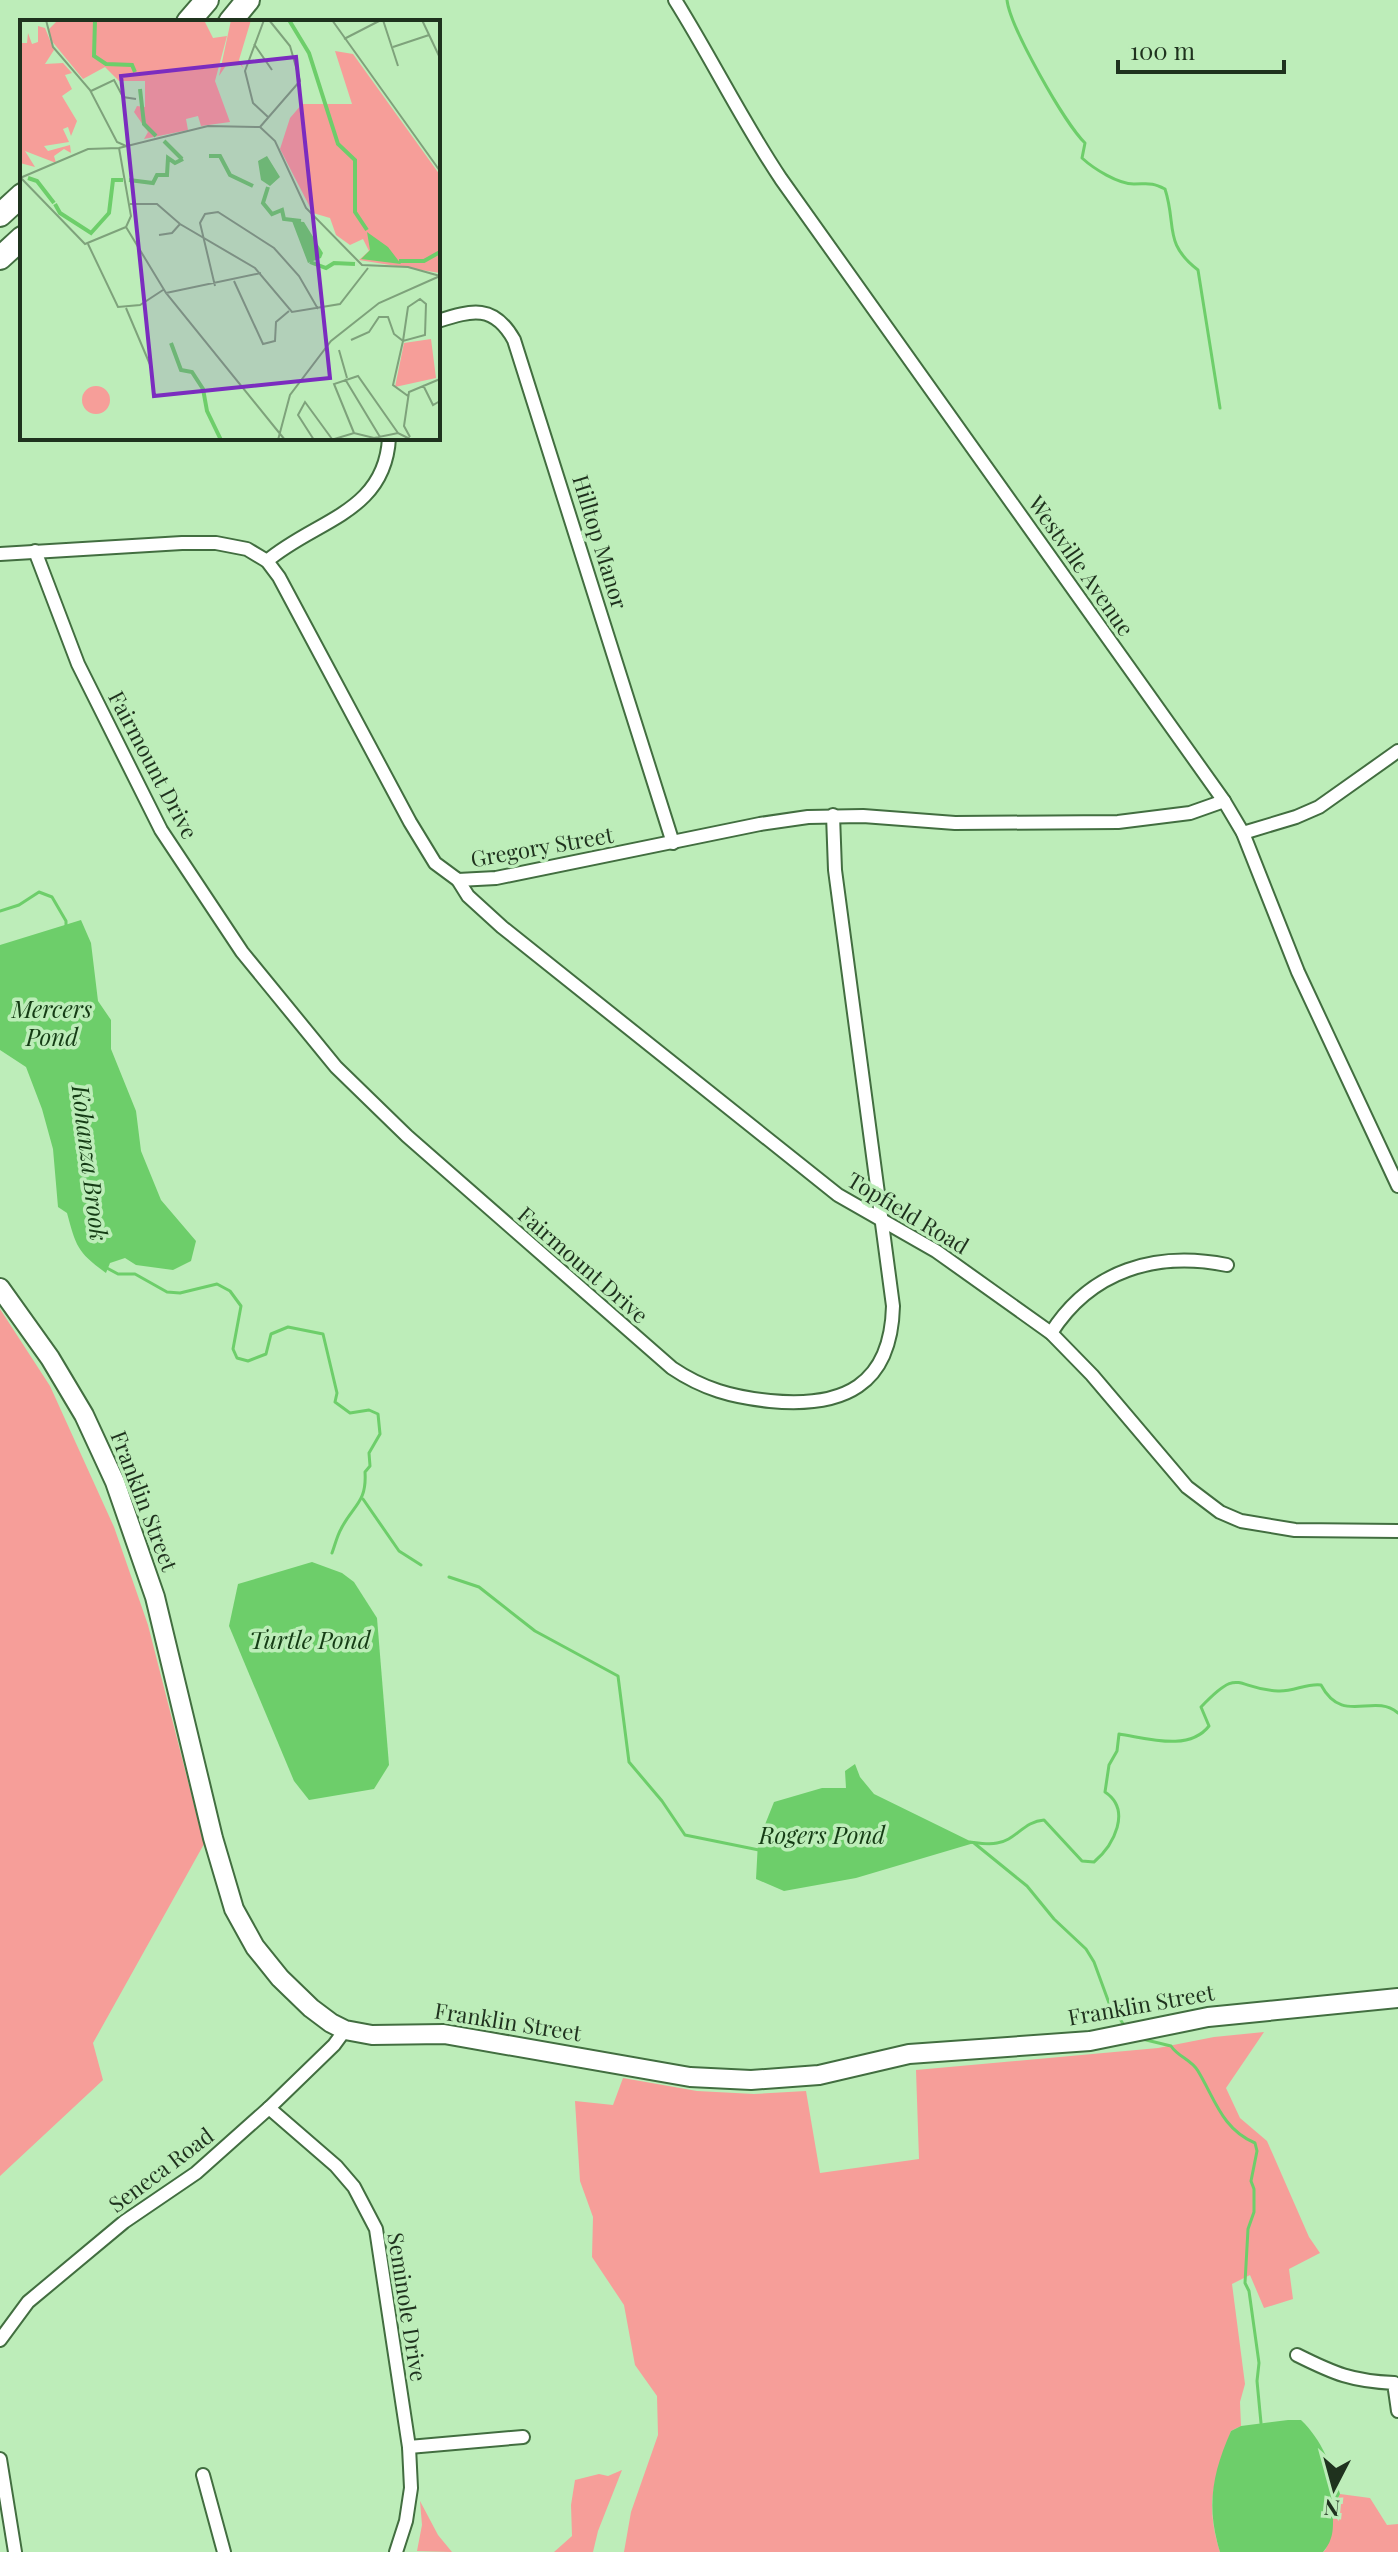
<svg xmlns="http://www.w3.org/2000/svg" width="1398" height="2552" font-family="'Playfair Display',serif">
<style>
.green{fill:#f69e99}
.water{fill:#6dce6a}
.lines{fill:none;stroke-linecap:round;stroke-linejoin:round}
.stream{stroke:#6dce6a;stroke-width:3}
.minor-casing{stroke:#426e40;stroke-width:16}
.secondary-casing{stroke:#426e40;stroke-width:22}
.motorway-casing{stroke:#426e40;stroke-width:26}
.minor{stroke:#fff;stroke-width:12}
.secondary{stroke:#fff;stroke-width:18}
.motorway{stroke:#fff;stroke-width:22}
.labels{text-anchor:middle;stroke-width:7;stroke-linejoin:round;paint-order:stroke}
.street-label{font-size:22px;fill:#1f321e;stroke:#bdedb9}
.water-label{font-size:24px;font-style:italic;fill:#153c15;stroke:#bdedb9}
.inset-river{fill:none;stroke:#6dce6a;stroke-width:4}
.inset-road{fill:none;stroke:#7ea27b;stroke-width:2}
.view{fill:#7b2cbf;fill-opacity:0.15;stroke:#7b2cbf;stroke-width:4}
.inset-edge{fill:none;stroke:#1f321e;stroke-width:4}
</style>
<rect width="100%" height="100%" fill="#bdedb9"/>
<g class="green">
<polygon points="0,1309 50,1386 114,1527 148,1625 204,1844 93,2043 103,2080 0,2176"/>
<path d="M1264 2032 1226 2088 1240 2118 1267 2141 1309 2237 1320 2253 1289 2269 1293 2299 1264 2308 1250 2275 1232 2284 1245 2384 1240 2402 1241 2426 1231 2431C1215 2479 1204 2501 1220 2552H624L631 2512 658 2435 657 2396 635 2365 624 2305 592 2257 593 2217 580 2181 575 2101 613 2105 623 2078 697 2091 754 2094 806 2091 820 2173 919 2159 916 2070 1158 2048 1214 2037Z"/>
<polygon points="622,2470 598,2531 593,2552 554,2552 572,2536 571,2505 575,2480 599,2474 608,2476"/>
<polygon points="1340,2494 1370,2498 1387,2525 1398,2524 1398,2552 1323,2552 1326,2549 1332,2511"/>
<polygon points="420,2501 438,2535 452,2552 417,2551 422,2525"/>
</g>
<g class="water">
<path d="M81 920 91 943 98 1001 111 1020V1049L136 1111 141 1151 161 1200 196 1241 191 1261 173 1270 136 1265 125 1258 110 1263 106 1273C77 1252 76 1246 67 1213L58 1207 53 1149 42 1109 26 1067 0 1050V945Z"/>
<polygon points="312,1562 342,1573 354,1582 377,1618 389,1765 374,1789 309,1800 294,1781 229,1626 238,1584"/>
<polygon points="855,1764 860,1777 874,1794 974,1843 856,1878 784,1891 756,1879 758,1842 774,1802 822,1788 846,1788 845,1771"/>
<path d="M1288 2420H1301C1322 2440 1332 2467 1340 2494 1337 2500 1333 2507 1333 2514 1333 2529 1334 2539 1323 2552H1220C1206 2507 1212 2474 1231 2431L1241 2426Z"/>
</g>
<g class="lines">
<g class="stream">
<path d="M1007 0C1010 27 1065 124 1085 143L1082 158C1094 169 1118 184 1134 184 1149 184 1151 182 1165 189 1177 226 1163 243 1198 270L1220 408"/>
<polyline points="0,911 19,905 39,892 52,897 66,921 66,928"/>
<path d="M105 1267 118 1274H135L167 1292 180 1293 217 1284 230 1291 241 1306 233 1349 237 1358 248 1361 266 1354 271 1334 288 1327 323 1334 337 1393 335 1402 350 1413 369 1410 378 1414 380 1434 369 1453 370 1466 365 1472C367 1503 353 1505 341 1529 337 1536 335 1545 332 1553"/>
<polyline points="363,1499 399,1551 421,1565"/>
<polyline points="449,1577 479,1587 535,1631 618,1676 629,1762 662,1801 685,1835 759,1850"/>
<path d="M970 1842C978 1843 989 1845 997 1843 1015 1841 1024 1821 1044 1820L1082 1861 1094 1862C1114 1845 1132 1810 1105 1792L1109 1765 1117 1751 1119 1734C1147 1738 1189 1752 1209 1726L1201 1707C1241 1665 1234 1689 1278 1691 1293 1692 1307 1683 1321 1685 1343 1726 1373 1692 1398 1713"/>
<polyline points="974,1843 1027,1886 1054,1919 1086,1949 1094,1962 1109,2003 1126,2028"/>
<path d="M1138 2038 1171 2046C1178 2057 1191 2059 1198 2071 1215 2099 1222 2129 1255 2143L1257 2151 1251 2181 1254 2189V2212L1248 2229 1245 2283 1249 2291 1259 2363 1257 2381 1261 2423"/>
</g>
<defs>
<g id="minor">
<path d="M675 0C712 59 742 121 781 179L1224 801 1243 833 1298 972 1398 1186"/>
<path d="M438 321C472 310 494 304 514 340L673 843"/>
<path d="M35 551 78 664 161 830 242 952 336 1067 407 1136 672 1368C703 1389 732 1397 770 1401 843 1408 891 1386 893 1306L835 870 833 815"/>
<polyline points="0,554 182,543 216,543 247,549 267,561 279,577 410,822 435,863 458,880 496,878 760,824 808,817 863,816 955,823 1118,822 1190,813 1224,801"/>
<path d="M267 561C315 520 385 513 389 438"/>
<polyline points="1243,833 1296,817 1319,807 1398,751"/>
<polyline points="458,880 468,896 502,927 838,1195 936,1251 1051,1333 1092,1375 1187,1487 1220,1512 1241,1521 1295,1530 1398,1531"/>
<path d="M1051 1333C1091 1270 1156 1251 1227 1265"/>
<polyline points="269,2108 336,2166 354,2187 376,2229 409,2447 411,2488 406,2521 396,2552"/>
<polyline points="0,2340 28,2302 124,2222 196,2173 269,2108 334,2045 345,2030"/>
<path d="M1297 2355C1335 2374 1352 2381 1394 2383L1398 2411"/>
<polyline points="409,2447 523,2437"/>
<polyline points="0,2459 15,2552"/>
<polyline points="203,2475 224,2552"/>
</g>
<polyline id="secondary" points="0,1288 50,1358 84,1415 115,1482 155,1597 213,1838 234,1909 255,1947 280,1978 311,2008 331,2023 345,2030 372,2035 444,2034 690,2077 751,2080 819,2075 909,2054 1090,2041 1208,2017 1398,1998"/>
<g id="motorway">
<polyline points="188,22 207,0"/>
<polyline points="230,22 248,0"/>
<polyline points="0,215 22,195"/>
<polyline points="0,258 22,238"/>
</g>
</defs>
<use href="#minor" class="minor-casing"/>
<use href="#secondary" class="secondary-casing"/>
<use href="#motorway" class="motorway-casing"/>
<use href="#minor" class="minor"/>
<use href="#secondary" class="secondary"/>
<use href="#motorway" class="motorway"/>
</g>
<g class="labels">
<g class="street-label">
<text transform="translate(600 542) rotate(73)" y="8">Hilltop Manor</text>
<text transform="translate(1081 566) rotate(55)" y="8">Westville Avenue</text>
<text transform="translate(153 765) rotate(62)" y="8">Fairmount Drive</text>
<text transform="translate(542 847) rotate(-10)" y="8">Gregory Street</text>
<text transform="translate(908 1213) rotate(31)" y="8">Topfield Road</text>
<text transform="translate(583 1265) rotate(41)" y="8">Fairmount Drive</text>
<text transform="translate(144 1501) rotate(69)" y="8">Franklin Street</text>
<text transform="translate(1141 2005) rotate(-10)" y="8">Franklin Street</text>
<text transform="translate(508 2022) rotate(9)" y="8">Franklin Street</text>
<text transform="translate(161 2170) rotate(-37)" y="8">Seneca Road</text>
<text transform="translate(407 2307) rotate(81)" y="8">Seminole Drive</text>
</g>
<g class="water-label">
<text x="52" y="1018">Mercers<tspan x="52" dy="28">Pond</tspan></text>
<text transform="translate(89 1163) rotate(83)" y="8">Kohanza Brook</text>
<text x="310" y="1649">Turtle Pond</text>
<text x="822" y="1844">Rogers Pond</text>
</g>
</g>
<g transform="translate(20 20)">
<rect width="420" height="420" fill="#bdedb9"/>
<path d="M38 0H184L193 18 207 16 195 61 210 102 181 106 178 96 166 99 168 110 124 119 128 112 114 92 117 86 125 87V61H99L85 47 63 59 31 20 28 10ZM211 0H231L219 40 224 49 218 42 207 44 199 56ZM18 6 25 8 34 30 25 44 43 43 52 53 45 55 52 69 42 76 57 101 51 116 48 107 43 109 49 122 24 126 28 131 50 125 51 133 44 129 34 136 36 143 5 131 15 147 0 143V23H7L8 13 12 24 18 22ZM315 31 333 34 420 155V253L339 240 349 231 343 219 330 225 316 215 310 198 293 193 260 129 270 98 282 84H332ZM411 319 416 358 375 367 384 323ZM62 380a14 14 0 1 1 28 0a14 14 0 1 1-28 0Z" fill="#f69e99"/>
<path d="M247 136 260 157 250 166 241 160 238 141ZM272 201 284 202 303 233 301 238 288 243ZM347 212 368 227 381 244 341 239 350 230Z" fill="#6dce6a"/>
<path class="inset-river" d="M75 0 74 36 86 44 112 45 115 52M269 0 289 33 318 124 335 140V192L347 210M120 69 124 104 136 116M144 121 162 139M189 136H200L210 155 233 166M8 158 17 161 34 183M109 160 133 163 137 155H147L148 138 155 143 163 139M248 167 243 183 252 194 262 190 264 199 281 201M35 184 40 193 71 213 89 193 93 160H103M379 241H404L420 232M290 242 306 248 314 243 335 244M151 323 161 350 172 352 183 369 187 391 201 420"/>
<path class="inset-road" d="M26 0 33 27 70 70 97 122 106 126M244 0 225 51 233 83 248 97M312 0 420 151M363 0 378 46M402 0 420 38M324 19 361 0M234 24 252 50M373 27 409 15M71 71 94 60 103 77 116 79M240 107 280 61 270 26 249 0M99 128 111 196 106 207M0 158 68 129 99 128 188 106 240 107 255 121 286 188 342 245 388 247 420 256M1 158 65 224 106 207M110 184H137L160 204 235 248 272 292 320 284 348 248M106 207 146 273 265 420M139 215 152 213 160 204M68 224 98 287 120 285 143 270M214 261 243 324 255 321 256 302 269 291M195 266 180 203 185 194 198 192 254 228 279 256 298 289M146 273 241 253M400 279 406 284 405 315 383 321 388 287ZM106 288 131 347M331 320 349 312 359 297H368L374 314 383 321 373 365 388 376M319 330 327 358M325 359 360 417M403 365 413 385 420 381M334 413 314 364 338 356 378 413M390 417 384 406 389 372 420 359M258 420 270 375 311 321 359 283 420 256M294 420 278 395 285 382 312 419M311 420 334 413 354 418 378 413 392 420"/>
<path class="view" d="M276 37 310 358 134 376 101 56Z"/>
<rect width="420" height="420" class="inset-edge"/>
</g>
<g transform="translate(1334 2488) rotate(186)" stroke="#bdedb9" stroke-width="6" paint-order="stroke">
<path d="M0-6L14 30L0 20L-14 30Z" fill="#1f321e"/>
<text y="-12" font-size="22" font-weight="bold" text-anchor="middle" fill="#1f321e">N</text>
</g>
<path d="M1118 60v12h166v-12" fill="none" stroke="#1f321e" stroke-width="4"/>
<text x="1130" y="60" font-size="24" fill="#1f321e" stroke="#bdedb9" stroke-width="6" paint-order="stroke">100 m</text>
</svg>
